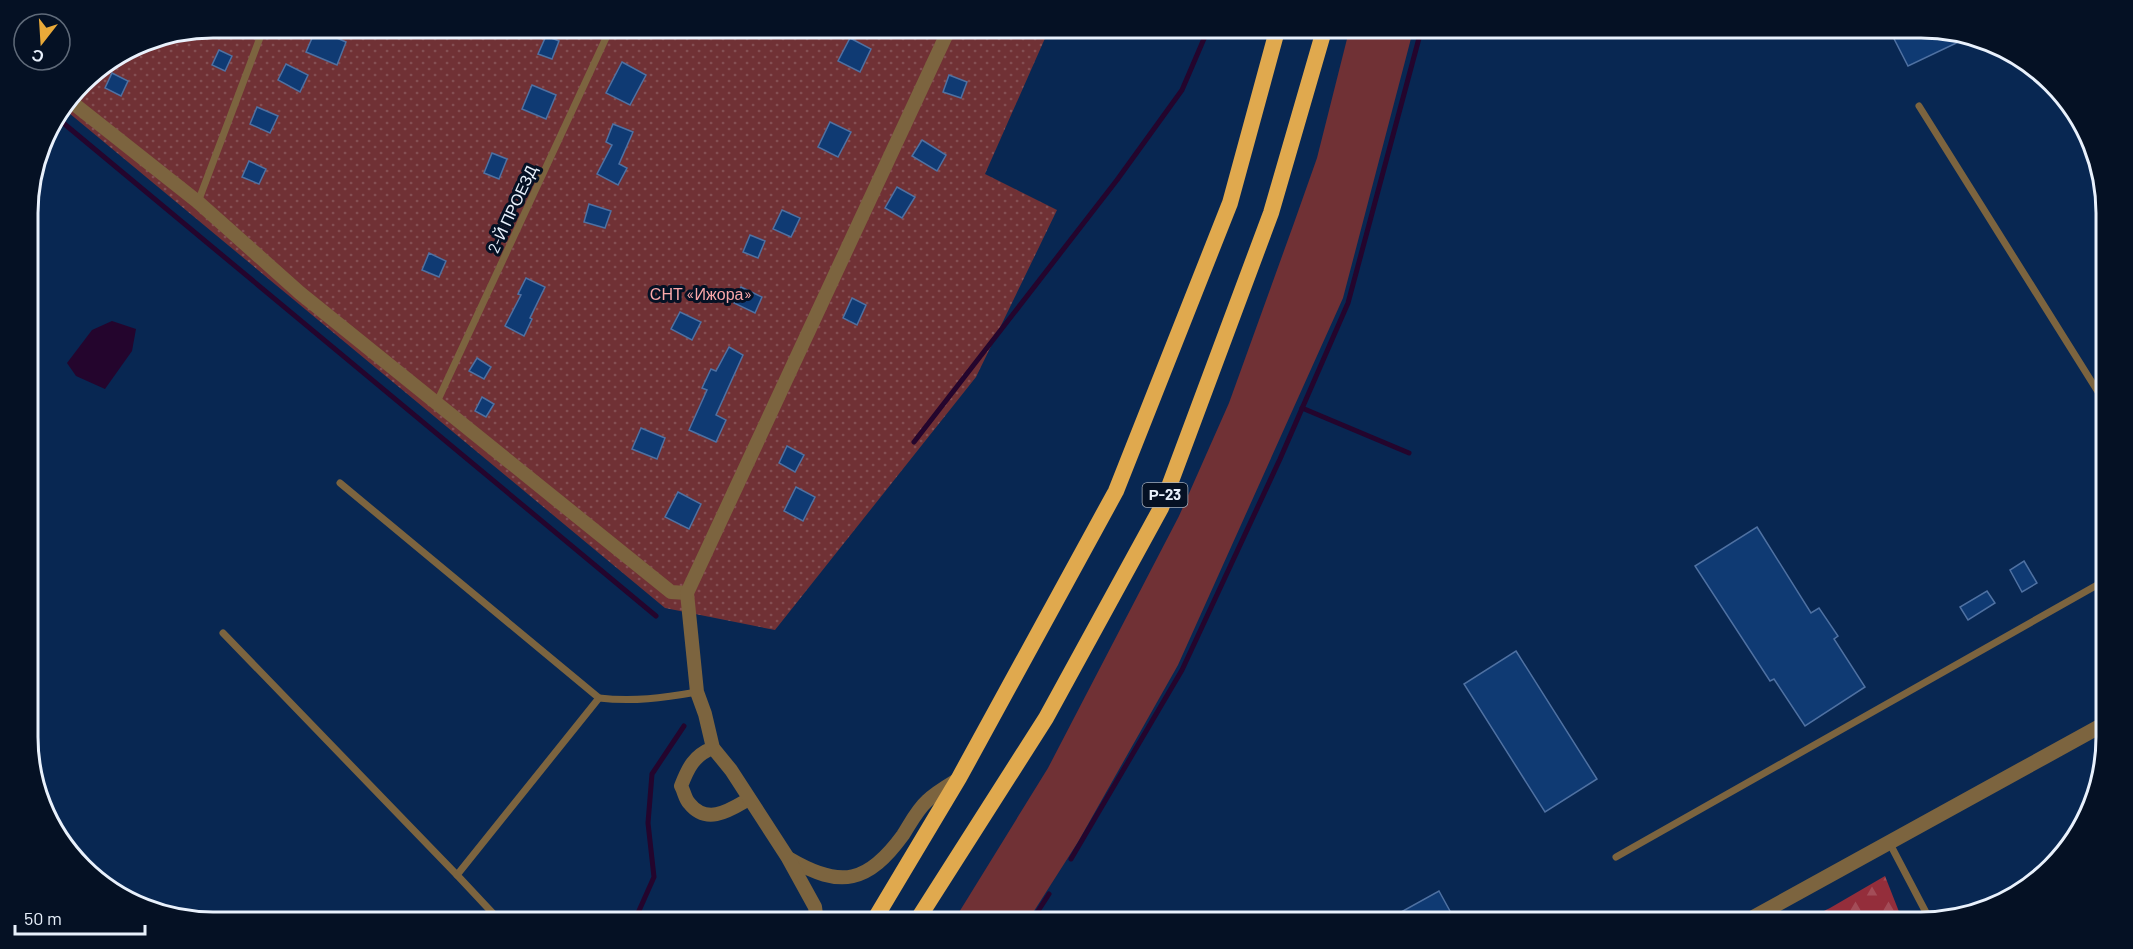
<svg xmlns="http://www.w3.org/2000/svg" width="2133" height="949" font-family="Barlow,sans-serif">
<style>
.grass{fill:#703135}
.forest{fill:url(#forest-firs)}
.park{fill:url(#park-dots)}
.water{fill:#24052d}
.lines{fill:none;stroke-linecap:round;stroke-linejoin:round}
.stream{stroke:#24052d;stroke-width:5}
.building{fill:#0f3a73;stroke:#4f71a2;stroke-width:1.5}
.service{stroke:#7c643f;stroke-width:7}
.minor{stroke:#7c643f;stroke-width:14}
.tertiary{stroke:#7c643f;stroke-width:15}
.trunk{stroke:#e0a94e;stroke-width:16}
.labels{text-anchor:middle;stroke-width:6;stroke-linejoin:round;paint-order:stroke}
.shield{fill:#051124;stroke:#a5aebb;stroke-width:1.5}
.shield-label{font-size:15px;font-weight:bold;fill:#e9f1fc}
.street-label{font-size:16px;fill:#e9f1fc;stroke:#051124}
.park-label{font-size:16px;fill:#fca8aa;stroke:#051124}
.rim{fill:none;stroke:#e9f1fc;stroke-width:3}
</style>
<defs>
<pattern id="forest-firs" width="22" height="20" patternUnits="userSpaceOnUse" patternTransform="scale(1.5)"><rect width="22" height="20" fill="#942e3b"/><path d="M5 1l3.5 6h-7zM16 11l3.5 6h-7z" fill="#a34d58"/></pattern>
<pattern id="park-dots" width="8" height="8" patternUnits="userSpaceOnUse" patternTransform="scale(1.5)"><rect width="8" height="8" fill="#703135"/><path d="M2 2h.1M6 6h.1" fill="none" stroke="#844f53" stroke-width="1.8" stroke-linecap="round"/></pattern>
</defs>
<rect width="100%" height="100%" fill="#082752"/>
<polygon class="grass" points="1350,27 1414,27 1343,298 1178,665 1078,842 1027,922 953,922 1048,768 1179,516 1229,403 1294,223 1317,158"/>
<polygon class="forest" points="1885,876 1903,922 1802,922 1830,908"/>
<polygon class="park" points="212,27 1050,27 985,174 1057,210 976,377 775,630 665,608 69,113 42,145 46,130 90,73 142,41"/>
<polygon class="water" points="112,321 136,329 132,351 105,389 76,376 67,363 92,330"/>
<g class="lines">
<g class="stream">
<polyline points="56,117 656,616"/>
<polyline points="1302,408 1409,453"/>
<polyline points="914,442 1117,180 1182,90 1209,27"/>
<polyline points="1071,859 1182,670 1280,459 1348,303 1422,27"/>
<polyline points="634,922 654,877 648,823 652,774 684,726"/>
<polyline points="1031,922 1049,894"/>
</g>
</g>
<g class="building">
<polygon points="1888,27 1921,27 1969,37 1908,66"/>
<polygon points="316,29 346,42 337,65 306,52"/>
<polygon points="546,36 559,41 552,59 538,54"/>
<polygon points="850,38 871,49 860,72 838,61"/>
<polygon points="219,50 232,56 225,71 212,65"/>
<polygon points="622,62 646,75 630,105 606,93"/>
<polygon points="286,64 308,75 300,92 278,80"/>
<polygon points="112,73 128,81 121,96 105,88"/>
<polygon points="949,75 967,82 961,98 943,92"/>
<polygon points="532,85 556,95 546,119 522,109"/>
<polygon points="257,107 278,116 270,133 250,124"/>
<polygon points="830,122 851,132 838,157 818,147"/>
<polygon points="613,124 633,132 619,164 627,168 618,185 597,174 612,145 606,142"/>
<polygon points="922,140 946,155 937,171 912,156"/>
<polygon points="492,153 507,159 499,179 484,173"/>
<polygon points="249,161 266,169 259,184 242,177"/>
<polygon points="897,187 915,197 902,218 885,208"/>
<polygon points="589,204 611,211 605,228 584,222"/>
<polygon points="782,210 800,218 791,237 773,229"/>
<polygon points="750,235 765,241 758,258 743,252"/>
<polygon points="429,253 446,261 439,277 422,270"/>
<polygon points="526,278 545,287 530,318 532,319 524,336 505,326 521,295 518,294"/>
<polygon points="741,287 762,297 755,313 734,303"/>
<polygon points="852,298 866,305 857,325 843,318"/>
<polygon points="680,312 701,322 692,340 671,329"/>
<polygon points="729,347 743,355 716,415 726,420 716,442 689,430 707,390 702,388 711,369 716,371"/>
<polygon points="477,358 491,367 484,379 469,371"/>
<polygon points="482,397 494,404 486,417 475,411"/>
<polygon points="641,428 665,438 657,459 632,449"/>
<polygon points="787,446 804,455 795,472 779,463"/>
<polygon points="796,487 815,497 803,521 784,511"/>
<polygon points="678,492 701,504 689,529 665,517"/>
<polygon points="1757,527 1811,613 1819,608 1838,636 1834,639 1865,687 1805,726 1774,679 1770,681 1695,566"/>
<polygon points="2024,561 2037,583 2022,592 2010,570"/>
<polygon points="1987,591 1995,603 1968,620 1960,607"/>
<polygon points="1516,651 1597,779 1545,812 1464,684"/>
<polygon points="1439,891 1456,922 1383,922"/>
</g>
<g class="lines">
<g class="service">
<polyline points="1919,106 2105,403"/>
<polyline points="198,202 264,27"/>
<polyline points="437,402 611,27"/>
<polyline points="340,483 599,698"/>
<path d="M223 633 457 875 599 698C633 702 663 698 697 692"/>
<polyline points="1889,842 1931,922"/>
<polyline points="1616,857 2106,580"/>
<polyline points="457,875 501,922"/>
<polyline points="1094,922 1094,915"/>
</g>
<g class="minor">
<polyline points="69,100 198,202 300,293 671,592 687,593"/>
<path d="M713 748C694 755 688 768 681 786 684 791 685 799 689 803 707 826 730 810 749 799"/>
<path d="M790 859C841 889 868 883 903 835 910 824 917 810 927 801 935 793 947 786 957 780"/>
<polyline points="817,922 815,907 788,858 731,770 713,748 705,714 697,692 687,593 950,27"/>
</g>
<polyline class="tertiary" points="1745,922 2106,723"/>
<g class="trunk">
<polyline points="873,922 959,778 1116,491 1230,203 1278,27"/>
<polyline points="916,922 1046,718 1161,508 1271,213 1325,27"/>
</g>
</g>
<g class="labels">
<rect class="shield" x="1142.5" y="483" width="45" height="24" rx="4.5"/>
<g class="shield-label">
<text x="1165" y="500">Р-23</text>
</g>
<g class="street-label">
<text transform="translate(512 209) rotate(-65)" y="6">2-Й ПРОЕЗД</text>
</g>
<g class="park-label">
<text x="701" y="300">СНТ «Ижора»</text>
</g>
</g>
<path d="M0 0H2133V949H0ZM213 38H1921A175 175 0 0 1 2096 213V737A175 175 0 0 1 1921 912H213A175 175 0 0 1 38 737V213A175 175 0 0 1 213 38Z" fill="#051124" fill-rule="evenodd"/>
<path class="rim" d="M213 38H1921A175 175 0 0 1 2096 213V737A175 175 0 0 1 1921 912H213A175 175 0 0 1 38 737V213A175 175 0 0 1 213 38Z"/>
<g transform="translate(42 42) rotate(197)"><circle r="28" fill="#051124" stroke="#606b7a" stroke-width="1.5"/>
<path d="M0-4.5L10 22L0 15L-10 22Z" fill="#eaaa39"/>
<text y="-9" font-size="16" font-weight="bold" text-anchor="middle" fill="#e9f1fc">С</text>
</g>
<path d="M15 925v9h130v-9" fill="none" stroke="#e9f1fc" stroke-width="3"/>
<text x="24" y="925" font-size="18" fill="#e9f1fc" stroke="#051124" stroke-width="4.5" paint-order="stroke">50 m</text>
</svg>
